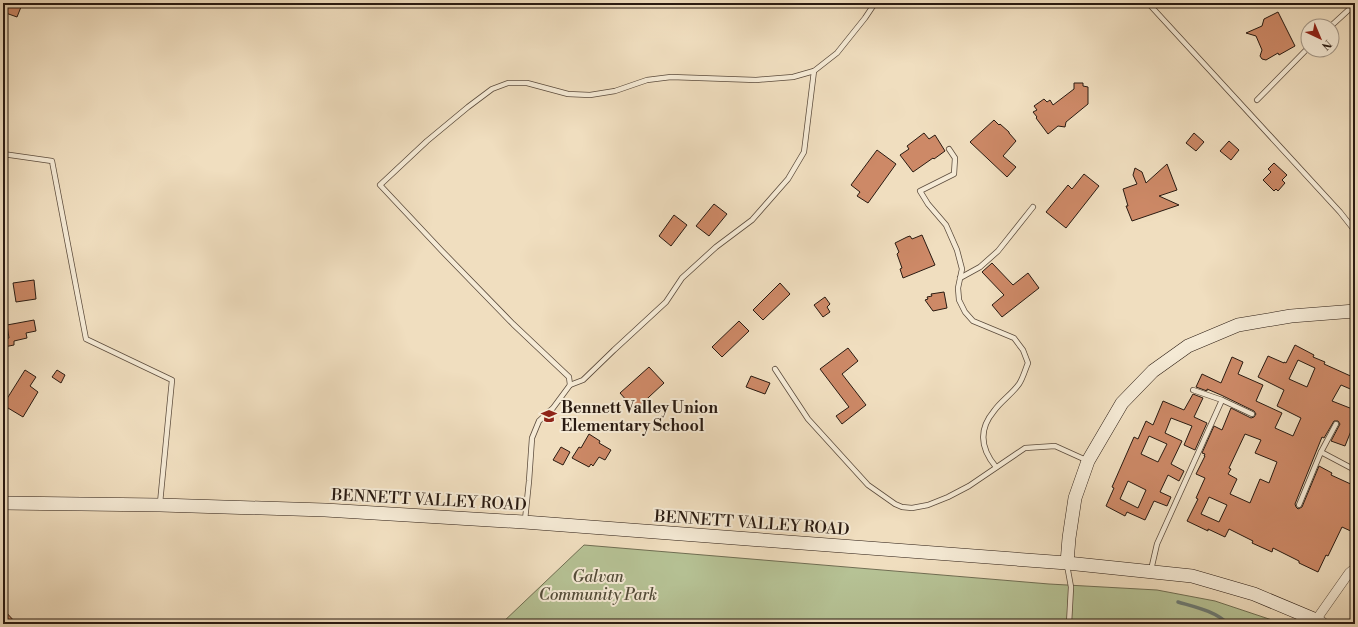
<svg xmlns="http://www.w3.org/2000/svg" width="1358" height="627" font-family="'Libre Bodoni',serif">
<style>
.green{fill:#b6c295;stroke:#706e53}
.lines{fill:none;stroke-linecap:round;stroke-linejoin:round}
.stream{stroke:#6d7b75;stroke-width:3.5}
.building{fill:#cd8967;stroke:#291a11;fill-rule:evenodd}
.lane-casing{stroke:#5b4b3c;stroke-width:6}
.street-casing{stroke:#5b4b3c;stroke-width:10}
.secondary-casing{stroke:#291a11;stroke-width:14}
.lane{stroke:#f5ead5;stroke-width:4.5}
.street{stroke:#f5ead5;stroke-width:9}
.secondary{stroke:#f5ead5;stroke-width:13}
.labels{text-anchor:middle;stroke-width:4;stroke-linejoin:round;paint-order:stroke}
.poi-label{font-size:16px;font-weight:bold;fill:#291a11;stroke:#f5ead5;text-anchor:start}
.street-label{font-size:16px;fill:#291a11;stroke:#f5ead5}
.park-label{font-size:16px;font-style:italic;fill:#534c39;stroke:#f5ead5}
</style>
<rect width="100%" height="100%" fill="#f0debf"/>
<filter id="stains"><feTurbulence type="fractalNoise" baseFrequency=".005" numOctaves="4"/><feColorMatrix values="0 0 0 0 .2 0 0 0 0 .09 0 0 0 0 .02 0 0 0 .5 -.17"/></filter>
<radialGradient id="worn" r=".72"><stop offset=".6" stop-color="#630" stop-opacity="0"/><stop offset="1" stop-color="#630" stop-opacity=".3"/></radialGradient>
<polygon class="green" points="584,545 1049,584 1157,590 1215,601 1272,620 1266,624 501,624"/>
<g class="lines">
<path class="stream" d="M1178 602C1195 607 1215 611 1228 624"/>
</g>
<g class="building">
<polygon points="3,3 18,3 16,6 21,7 17,17 3,12"/>
<polygon points="1278,12 1295,46 1279,55 1278,53 1266,60 1262,59 1260,56 1262,50 1256,36 1246,33 1262,26 1264,19"/>
<polygon points="1074,83 1083,83 1083,86 1088,87 1088,104 1066,122 1065,127 1058,126 1048,134 1036,118 1037,117 1033,112 1037,110 1034,106 1044,99 1047,102 1050,100 1053,105 1074,89"/>
<polygon points="994,120 999,125 1000,124 1009,132 1009,133 1016,141 1003,156 1016,167 1007,177 970,142"/>
<polygon points="924,133 929,139 935,135 945,151 934,159 933,158 913,172 900,155 909,149 907,146"/>
<polygon points="1194,133 1204,142 1196,151 1186,143"/>
<polygon points="1229,141 1239,150 1231,160 1220,151"/>
<polygon points="877,150 896,164 868,203 857,196 860,192 851,185"/>
<polygon points="1274,163 1287,175 1282,180 1285,183 1278,191 1276,189 1274,191 1263,180 1271,172 1268,169"/>
<polygon points="1167,164 1177,190 1159,196 1179,205 1132,221 1126,206 1128,206 1123,189 1137,184 1133,175 1135,168 1142,172 1146,183"/>
<polygon points="1084,174 1099,186 1066,228 1046,212 1068,185 1072,189"/>
<polygon points="714,204 727,214 709,236 696,226"/>
<polygon points="674,215 687,225 671,246 659,236"/>
<polygon points="922,235 935,265 903,278 900,269 902,268 897,254 899,252 895,243 907,237 910,236 912,239"/>
<polygon points="992,263 1013,285 1028,273 1039,288 1002,317 992,305 1004,295 982,272"/>
<polygon points="34,280 36,299 16,302 13,283"/>
<polygon points="780,283 790,294 763,320 753,310"/>
<polygon points="944,292 947,308 933,311 925,300 928,299 927,297 932,296 931,294"/>
<polygon points="825,297 830,304 827,307 830,312 823,317 814,305"/>
<polygon points="34,320 36,331 26,333 27,338 14,341 14,345 4,347 3,339 9,338 7,325"/>
<polygon points="739,321 749,331 722,357 712,347"/>
<path d="M1295 345 1314 355 1313 357 1325 362 1324 364 1355 378V391L1341 385 1332 401 1355 410V421L1345 446 1331 441 1340 424 1338 421H1334L1324 438 1322 437 1295 504 1296 507 1298 509 1302 507 1319 466 1332 473 1331 475 1355 486V533L1342 527 1328 556 1326 555 1318 572 1299 563V561L1273 548 1272 552 1252 543 1253 541 1229 529 1225 537 1208 529V531L1187 521 1198 499 1196 498 1205 478 1196 474 1205 456H1204L1205 454 1202 453 1214 426 1222 430 1231 408 1251 418 1254 417 1256 414 1254 411 1221 395 1207 389V391L1196 387 1202 374 1221 383 1232 357 1243 362 1238 374 1263 385 1256 401 1282 413 1275 428 1293 436 1301 418 1277 406 1284 390 1258 377 1268 356 1284 363V362L1286 363ZM1298 360 1315 368 1307 387 1289 379ZM1245 434 1261 440 1255 453 1277 462 1269 483 1260 479 1250 503 1230 494 1237 479 1228 474 1231 469 1229 468ZM1209 497 1227 505 1219 522 1201 514Z"/>
<polygon points="848,348 858,361 842,374 866,405 842,424 836,416 849,407 820,369"/>
<polygon points="649,367 664,383 635,410 620,393"/>
<polygon points="25,370 36,377 30,386 38,392 23,417 3,405"/>
<polygon points="57,370 65,375 61,383 52,377"/>
<polygon points="751,376 770,383 765,394 746,387"/>
<path d="M1193 394 1203 398 1194 417 1207 423 1195 450 1184 445 1192 426 1171 418 1165 433 1182 441 1171 464 1184 471 1179 481 1168 475 1160 492 1171 497 1167 506 1154 501 1145 520 1127 512 1125 516 1106 506 1114 488 1112 487 1134 437 1138 439 1146 421 1153 425 1163 401 1184 410ZM1149 436 1167 444 1158 462 1141 454ZM1128 481 1146 490 1138 508 1120 499Z"/>
<polygon points="589,434 600,441 599,443 611,450 605,460 599,457 593,466 591,464 589,467 572,458 579,447 581,448"/>
<polygon points="561,447 570,452 563,465 553,460"/>
<polygon points="3,609 17,624 3,624"/>
</g>
<g class="lines">
<defs>
<g id="lane">
<polyline points="1148,3 1340,212 1355,231"/>
<polyline points="1331,26 1355,4"/>
<polyline points="1257,100 1308,48"/>
<path d="M949 149 955 158 954 174 920 191 928 204 946 225 957 250 962 269 958 288 959 300 965 312 973 321 1014 338 1023 350 1028 363C1025 370 1023 378 1019 384 1012 394 1001 401 994 411 978 430 981 449 996 467"/>
<polyline points="3,154 52,161 86,339 172,380 160,503"/>
<polyline points="960,278 980,267 998,251 1033,207"/>
<polyline points="775,369 808,419 868,485 895,504 902,507 912,508 928,505 948,497 969,486 1025,448 1055,446 1086,460"/>
<polyline points="570,385 583,380 614,350 666,302 682,278 716,247 752,220 788,179 804,152 814,71"/>
<polyline points="1193,390 1222,400"/>
<polyline points="1336,424 1321,452 1355,470"/>
<polyline points="1299,505 1321,452"/>
<polyline points="525,520 529,481 532,438 539,421 553,408 570,385 569,377 513,324 442,251 380,185 427,141 468,107 492,89 508,83 527,83 568,94 590,95 615,91 647,80 671,77 756,80 793,77 814,71 837,53 865,18 875,3"/>
<polyline points="1067,565 1071,587 1069,624"/>
<polyline points="1151,570 1157,544 1222,400 1252,414"/>
</g>
<polyline id="street" points="1316,620 1349,573 1355,568"/>
<g id="secondary">
<polyline points="3,503 160,505 325,510 524,522 1067,563 1192,576 1254,594 1316,620 1322,624"/>
<polyline points="1067,563 1069,538 1075,498 1088,461 1122,403 1153,371 1188,346 1238,325 1291,316 1355,311"/>
</g>
</defs>
<use href="#lane" class="lane-casing"/>
<use href="#street" class="street-casing"/>
<use href="#secondary" class="secondary-casing"/>
<use href="#lane" class="lane"/>
<use href="#street" class="street"/>
<use href="#secondary" class="secondary"/>
</g>
<defs>
<symbol id="school-bare" viewBox="-9 -9 18 18"><path d="M0-5L7-2L0 1L-7-2ZM-4 1L0 2.5L4 1V4Q0 6-4 4Z" fill="#8f2418" stroke="#f5ead5" stroke-width="2.5" paint-order="stroke"/></symbol>
</defs>
<g fill-rule="evenodd">
<use href="#school-bare" x="538" y="405" width="22" height="22"/>
</g>
<g class="labels">
<g class="poi-label">
<text x="561" y="413">Bennett Valley Union<tspan x="561" dy="18">Elementary School</tspan></text>
</g>
<g class="street-label">
<text transform="translate(429 499) rotate(3)" y="6">BENNETT VALLEY ROAD</text>
<text transform="translate(752 522) rotate(4)" y="6">BENNETT VALLEY ROAD</text>
</g>
<g class="park-label">
<text x="598" y="582">Galvan<tspan x="598" dy="18">Community Park</tspan></text>
</g>
</g>
<rect width="1358" height="627" fill="none" stroke="#f0debf" stroke-width="16"/>
<rect x="4" y="4" width="1350" height="619" fill="none" stroke="#291a11" stroke-width="2"/>
<rect x="8" y="8" width="1342" height="611" fill="none" stroke="#291a11"/>
<g transform="translate(1320 38) rotate(136)"><circle r="19" fill="#f5ead5" stroke="#a39787"/>
<path d="M0-3L7 15L0 10L-7 15Z" fill="#8f2418"/>
<text y="-6" font-size="11" font-weight="bold" text-anchor="middle" fill="#291a11">N</text>
</g>
<rect width="100%" height="100%" filter="url(#stains)"/>
<rect width="100%" height="100%" fill="url(#worn)"/>
</svg>
